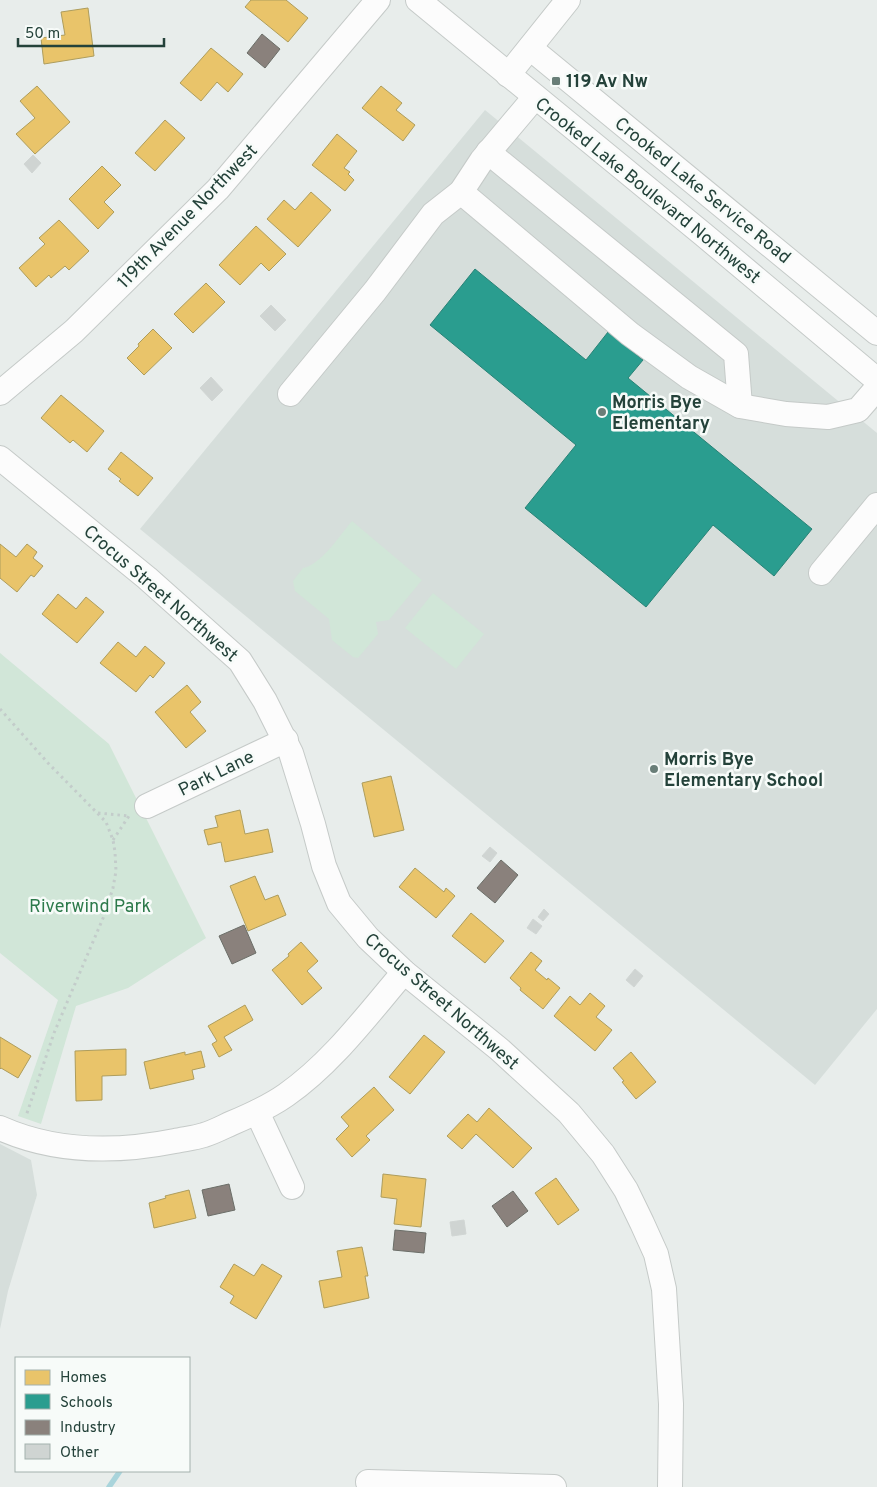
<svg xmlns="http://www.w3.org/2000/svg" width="877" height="1487" font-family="Overpass,sans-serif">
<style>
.built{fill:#d6dedb}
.green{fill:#d1e6d8}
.homes{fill:#e9c46a;stroke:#ae9d5c}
.schools{fill:#2a9d8f;stroke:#288276}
.industry{fill:#8a817c;stroke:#6b6e68}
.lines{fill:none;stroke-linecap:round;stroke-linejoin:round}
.stream{stroke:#a9d4db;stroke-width:5.5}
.building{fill:#cfd4d2;stroke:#d1d6d4}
.minor-casing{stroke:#c5cac8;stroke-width:26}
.path{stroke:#c3ccca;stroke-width:3;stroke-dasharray:2.5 4;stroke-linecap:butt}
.minor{stroke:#fcfcfc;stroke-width:24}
.poi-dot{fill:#697e78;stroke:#f7fbf9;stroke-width:2}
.labels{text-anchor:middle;stroke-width:5;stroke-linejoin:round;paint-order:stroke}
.poi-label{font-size:18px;font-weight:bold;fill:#24423a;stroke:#f7fbf9;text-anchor:start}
.street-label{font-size:18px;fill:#24423a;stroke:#f7fbf9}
.park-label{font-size:18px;fill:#2d7a4b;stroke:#f7fbf9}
</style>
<rect width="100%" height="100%" fill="#e8edeb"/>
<g class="built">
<polygon points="485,110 877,433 877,1009 815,1085 140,529"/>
<polygon points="0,1144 31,1160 37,1195 8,1291 0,1329"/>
</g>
<g class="green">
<path d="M352 521 422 580 389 620 376 622 378 634 358 658 353 657 332 640 329 619 295 591 293 581 303 568C321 565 340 535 352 521Z"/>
<polygon points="433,593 484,634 456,669 405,628"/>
<polygon points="0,653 109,744 206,938 128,988 76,1006 41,1124 18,1116 58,1000 0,953"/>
</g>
<g class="homes">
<polygon points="251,0 286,0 308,18 288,42 245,7"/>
<polygon points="88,8 94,56 44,64 41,38 65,35 61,12"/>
<polygon points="211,48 243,74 228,92 217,82 201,101 180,83"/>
<polygon points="37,86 70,122 35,154 16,134 35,118 20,101"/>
<polygon points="381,86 402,103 396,110 415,125 403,141 362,108"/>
<polygon points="165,120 185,138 155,171 135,153"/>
<polygon points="337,134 357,151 344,168 350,172 348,174 354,180 345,191 312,165"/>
<polygon points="102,166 121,185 104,202 114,212 98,229 69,199"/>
<polygon points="311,192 331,210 298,247 267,219 284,200 295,210"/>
<polygon points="59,220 89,251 69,270 65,266 51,278 49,275 36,287 19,268 45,244 39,238"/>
<polygon points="256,226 286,254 269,271 261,263 240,285 219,265"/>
<polygon points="206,283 225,302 193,333 174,314"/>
<polygon points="153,329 172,348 144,375 127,358 139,346 138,344"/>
<polygon points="61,395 104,431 87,452 73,440 70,443 41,418"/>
<polygon points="121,452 153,478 138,496 119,481 121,479 108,469"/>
<polygon points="0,544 16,557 27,544 37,552 33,558 43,566 34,577 31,575 17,592 0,578"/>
<polygon points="58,594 76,609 86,597 104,612 77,643 42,614"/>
<polygon points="118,642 136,657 145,646 165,663 153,678 150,675 136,692 100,663"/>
<polygon points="187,685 201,702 190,712 206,731 186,748 155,712"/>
<polygon points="391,776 404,830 374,837 362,783"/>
<polygon points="240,810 245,834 268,829 273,852 225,862 221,842 208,845 204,830 218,827 215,816"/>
<polygon points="415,868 444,892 446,888 455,896 436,918 399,887"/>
<polygon points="255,876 265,900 278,895 286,915 248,931 230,886"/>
<polygon points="471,913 504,941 485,963 452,936"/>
<polygon points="301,942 318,961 307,971 322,988 302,1005 272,970 289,956 288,954"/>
<polygon points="531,952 542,961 535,970 547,980 548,978 560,988 543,1009 520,990 521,988 510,978"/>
<polygon points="590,993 605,1006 596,1017 612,1030 595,1051 554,1016 570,996 580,1005"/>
<polygon points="245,1005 253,1020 224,1037 232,1050 219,1057 212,1044 217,1041 208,1026"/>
<polygon points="424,1035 445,1052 410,1094 389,1077"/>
<polygon points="0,1037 31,1056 18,1078 1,1068 0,1069"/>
<polygon points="126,1049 126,1075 102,1076 102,1100 76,1101 75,1051"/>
<polygon points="201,1051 205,1067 192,1070 194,1079 150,1089 144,1062 185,1052 185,1055"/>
<polygon points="631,1052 656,1082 636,1099 622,1082 624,1081 613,1068"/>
<polygon points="374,1087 394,1110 366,1136 370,1140 352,1157 336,1139 349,1126 341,1117"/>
<polygon points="489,1108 532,1148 513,1168 476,1134 462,1149 447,1136 468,1114 477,1122"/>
<polygon points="383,1174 426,1179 421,1227 394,1224 397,1199 381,1197"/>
<polygon points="556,1178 579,1210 558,1225 535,1193"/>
<polygon points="189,1190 196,1218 154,1228 149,1203 166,1198 165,1196"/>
<polygon points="362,1247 368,1276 365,1276 369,1298 324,1308 319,1281 342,1277 337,1251"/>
<polygon points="234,1264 254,1276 262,1264 282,1276 256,1319 230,1303 234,1296 220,1287"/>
</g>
<polygon class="schools" points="475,269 586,360 608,332 643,360 628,378 812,529 774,576 713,525 646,607 525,508 576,445 430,325"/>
<g class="industry">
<polygon points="262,34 280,49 265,68 247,53"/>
<polygon points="501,860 518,875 495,903 477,888"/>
<polygon points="244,925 256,953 232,964 219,936"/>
<polygon points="229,1184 235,1210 208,1216 202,1190"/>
<polygon points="513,1191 528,1211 507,1227 492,1206"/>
<polygon points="395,1230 426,1233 424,1253 393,1250"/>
</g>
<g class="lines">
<polyline class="stream" points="109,1487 120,1471"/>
</g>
<g class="building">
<polygon points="33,155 41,163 32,173 24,164"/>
<polygon points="271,305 286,320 275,331 260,316"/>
<polygon points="211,377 223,390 212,401 200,388"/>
<polygon points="490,847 497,853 490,862 482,856"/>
<polygon points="544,909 549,914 543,921 538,917"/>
<polygon points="533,919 542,926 536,934 527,928"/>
<polygon points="635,969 643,976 634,987 626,980"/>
<polygon points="464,1220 466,1234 452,1236 450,1222"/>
</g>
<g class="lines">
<defs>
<g id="minor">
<polyline points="418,0 704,235 877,380"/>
<polyline points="530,48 877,333"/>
<polyline points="508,75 568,0"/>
<polyline points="488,152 736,354 740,406"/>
<polyline points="461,192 630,334 689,377 740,406 786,414 828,417 858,410 877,388"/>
<polyline points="0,393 74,331 218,189 378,0"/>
<polyline points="290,394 375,291 433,214 461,192 482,160 535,97"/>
<polyline points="0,458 147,578 240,661 265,701 291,753 313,824 324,866 339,903 368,938 404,972 499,1049 569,1113 603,1154 626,1190 642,1223 656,1254 664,1289 671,1404 670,1487"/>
<polyline points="821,573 877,505"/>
<polyline points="147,806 286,740"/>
<polyline points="257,1112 292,1187"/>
<path d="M0 1128C56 1153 115 1153 175 1141 184 1139 195 1138 204 1135 214 1132 223 1127 232 1123 251 1115 269 1107 286 1095 332 1063 368 1014 404 972"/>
<polyline points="368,1482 554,1487"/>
</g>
</defs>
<use href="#minor" class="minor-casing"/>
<g class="path">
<polyline points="0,709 48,763 106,822 113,840 115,852 116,871 113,888 104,916 54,1033 26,1116"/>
<polyline points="98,813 129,816"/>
<polyline points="113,840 129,816"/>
</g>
<use href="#minor" class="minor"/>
</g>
<g class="poi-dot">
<rect x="551" y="76" width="10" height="10" rx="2.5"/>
<circle cx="602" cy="412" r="5"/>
<circle cx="654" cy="769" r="5"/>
</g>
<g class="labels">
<g class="poi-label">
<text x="566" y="87">119 Av Nw</text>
<text x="612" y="408">Morris Bye<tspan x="612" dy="21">Elementary</tspan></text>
<text x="664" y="765">Morris Bye<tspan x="664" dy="21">Elementary School</tspan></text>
</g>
<g class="street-label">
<text transform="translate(648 190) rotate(39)" y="6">Crooked Lake Boulevard Northwest</text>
<text transform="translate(703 190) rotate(39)" y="6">Crooked Lake Service Road</text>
<text transform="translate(187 216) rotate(-46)" y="6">119th Avenue Northwest</text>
<text transform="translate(161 593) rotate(41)" y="6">Crocus Street Northwest</text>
<text transform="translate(216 773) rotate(-26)" y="6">Park Lane</text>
<text transform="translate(442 1001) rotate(41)" y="6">Crocus Street Northwest</text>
</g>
<g class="park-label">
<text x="90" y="912">Riverwind Park</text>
</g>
</g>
<rect x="15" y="1357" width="175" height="115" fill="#f7fbf9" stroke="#a3b1ad"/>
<rect x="25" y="1370" width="25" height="15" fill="#e9c46a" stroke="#a3b1ad"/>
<text x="60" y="1382" font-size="15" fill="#24423a">Homes</text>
<rect x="25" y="1394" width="25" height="15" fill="#2a9d8f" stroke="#a3b1ad"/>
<text x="60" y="1407" font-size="15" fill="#24423a">Schools</text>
<rect x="25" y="1420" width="25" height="15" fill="#8a817c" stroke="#a3b1ad"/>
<text x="60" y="1432" font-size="15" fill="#24423a">Industry</text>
<rect x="25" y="1444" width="25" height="15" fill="#cfd4d2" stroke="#a3b1ad"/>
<text x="60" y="1457" font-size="15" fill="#24423a">Other</text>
<path d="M18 38v8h146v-8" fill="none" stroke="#24423a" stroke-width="2.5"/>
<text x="25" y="38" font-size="15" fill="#24423a" stroke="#f7fbf9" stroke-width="4" paint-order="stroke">50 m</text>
</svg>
